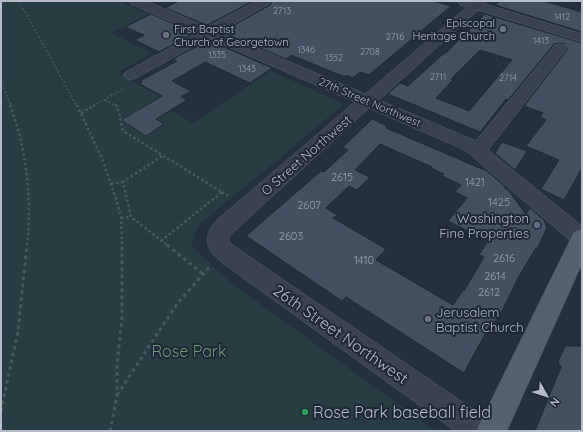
<svg xmlns="http://www.w3.org/2000/svg" width="583" height="432" font-family="Quicksand,sans-serif">
<style>
.green{fill:#263e41}
.building{fill:#435062;stroke:#1f2937;fill-rule:evenodd}
.lines{fill:none;stroke-linecap:round;stroke-linejoin:round}
.minor-casing{stroke:#56606e;stroke-width:1}
.major-casing{stroke:#424b59;stroke-width:1}
.path-far2{stroke:#445b5e;stroke-width:1.5;stroke-dasharray:2 2;stroke-linecap:butt}
.path-far1{stroke:#445b5e;stroke-width:2.5;stroke-dasharray:2.5 2.5;stroke-linecap:butt}
.path{stroke:#445b5e;stroke-width:3;stroke-dasharray:3.5 3.5;stroke-linecap:butt}
.minor{fill:#384250;fill-rule:evenodd}
.major{fill:#566170;fill-rule:evenodd}
.worship-dot{fill:#6b7280;stroke:#1d2735;stroke-width:1.5}
.service-dot{fill:#5c6f8a;stroke:#1d2735;stroke-width:1.5}
.leisure-dot{fill:#2e9e5b;stroke:#1d2735;stroke-width:1.5}
.labels{text-anchor:middle;stroke-width:4;stroke-linejoin:round;paint-order:stroke}
.far-number-label{font-size:9px;fill:#98a2b1}
.far-poi-label{font-size:11px;fill:#b5bdcb;stroke:#1d2735;text-anchor:end}
.far-street-label{font-size:11px;fill:#b5bdcb;stroke:#1d2735}
.number-label{font-size:11px;fill:#98a2b1}
.street-label{font-size:13px;fill:#b5bdcb;stroke:#1d2735}
.poi-label{font-size:13px;fill:#b5bdcb;stroke:#1d2735;text-anchor:end}
.near-street-label{font-size:16px;fill:#b5bdcb;stroke:#1d2735}
.near-park-label{font-size:16px;fill:#6b9c76;stroke:#1d2735}
.near-poi-label{font-size:16px;fill:#b5bdcb;stroke:#1d2735;text-anchor:start}
</style>
<rect width="100%" height="100%" fill="#243040"/>
<polygon class="green" points="1,1 119,1 149,14 111,33 152,53 118,72 120,74 167,101 161,105 193,123 271,71 344,104 198,226 191,246 230,282 435,431 1,431"/>
<g class="building">
<polygon points="179,1 253,1 207,25 165,8"/>
<polygon points="272,1 433,1 451,6 369,75 360,72 353,78 346,75 345,77 291,55 286,59 222,32 270,5"/>
<polygon points="500,1 543,1 582,12 582,32 495,5"/>
<polygon points="151,14 194,33 159,52 135,40 144,35 125,27"/>
<path d="M485 14 582 43V168L564 200 541 189 559 160 526 146 546 120 540 117 543 113 524 106 568 49 565 44 560 43 554 44 508 100 506 99 480 132 388 94 400 83 408 86 443 54 446 53ZM480 50 512 60 469 111 436 98 453 80 451 79Z"/>
<polygon points="208,40 272,68 250,83 205,62 172,81 191,91 181,97 187,100 156,119 164,124 146,136 121,120 162,96 140,84 142,82 140,81 177,61 173,59"/>
<path d="M372 119 387 126 386 128 484 170V169L505 186 504 188 508 190 526 214 530 208 544 220 547 228 537 249 536 248 519 276 503 309 492 326 490 325 464 373 346 297 342 301 246 236 321 171 324 172 348 150 343 147ZM380 144 432 167 431 168 444 174 442 176 461 185 455 192 467 198 448 221 488 241 479 255 484 257 464 291 463 290 453 305 376 260 386 249 333 218 337 215 326 208 349 186 357 190 370 177 355 170Z"/>
<polygon points="502,142 527,151 515,170 495,153"/>
<polygon points="565,346 582,346 582,431 535,431 561,367 558,362"/>
</g>
<g class="lines">
<defs>
<path id="minor" d="M129 1H146L207 27 256 1H271L269 4 219 32 365 94 467 7 460 5 458 1H487L485 4 582 34V42L478 10 379 100 476 141 555 45 560 44 565 45 567 48 565 51 488 150 582 226V247L574 244 465 150 369 108 229 236V242L241 251 490 421 495 431H455L220 261C204 247 203 236 217 220L355 102 208 38 136 78 131 80 126 78 123 75 126 72 197 33 131 4Z"/>
<polygon id="major" points="582,229 582,264 507,431 476,431 571,238 574,232"/>
</defs>
<use href="#minor" class="minor-casing"/>
<use href="#major" class="major-casing"/>
<g class="path-far2">
<polyline points="19,1 77,106"/>
<polyline points="1,80 11,106"/>
<polyline points="105,100 117,106"/>
<polyline points="93,106 125,88"/>
</g>
<g class="path-far1">
<path d="M10 105C27 150 32 199 27 246"/>
<polyline points="77,105 103,161 116,199 121,218 122,246"/>
<polyline points="115,105 117,106 123,131 222,192 161,241"/>
<polyline points="81,113 95,105"/>
<polyline points="162,156 123,182 131,217 168,246"/>
<polyline points="111,184 123,182"/>
<polyline points="222,192 230,197"/>
<polyline points="121,218 131,217"/>
</g>
<g class="path">
<polyline points="167,245 203,274"/>
<polyline points="117,395 177,304 211,265"/>
<polyline points="1,411 18,331 27,245"/>
<polyline points="110,431 117,396 117,365 122,318 122,245"/>
</g>
<use href="#minor" class="minor"/>
<use href="#major" class="major"/>
</g>
<g class="worship-dot">
<circle cx="503" cy="29" r="4"/>
<circle cx="166" cy="35" r="4"/>
<circle cx="428" cy="319" r="4"/>
</g>
<circle class="service-dot" cx="537" cy="225" r="4"/>
<circle class="leisure-dot" cx="305" cy="412" r="4"/>
<g class="labels">
<g class="far-number-label">
<text x="282" y="14">2713</text>
<text x="562" y="20">1412</text>
<text x="395" y="40">2716</text>
<text x="541" y="44">1413</text>
<text x="306" y="53">1346</text>
<text x="370" y="55">2708</text>
<text x="217" y="58">1335</text>
<text x="334" y="61">1352</text>
<text x="247" y="72">1343</text>
<text x="438" y="80">2711</text>
<text x="508" y="81">2714</text>
</g>
<g class="far-poi-label">
<text x="495" y="27">Episcopal<tspan x="495" dy="13">Heritage Church</tspan></text>
<text x="174" y="33" text-anchor="start">First Baptist<tspan x="174" dy="13">Church of Georgetown</tspan></text>
</g>
<g class="far-street-label">
<text transform="translate(370 102) rotate(23)" y="4">27th Street Northwest</text>
</g>
<g class="number-label">
<text x="342" y="181">2615</text>
<text x="475" y="186">1421</text>
<text x="499" y="206">1425</text>
<text x="309" y="209">2607</text>
<text x="291" y="240">2603</text>
<text x="504" y="262">2616</text>
<text x="364" y="264">1410</text>
<text x="495" y="280">2614</text>
<text x="489" y="296">2612</text>
</g>
<g class="street-label">
<text transform="translate(306 155) rotate(-41)" y="5">O Street Northwest</text>
</g>
<g class="poi-label">
<text x="529" y="223">Washington<tspan x="529" dy="15">Fine Properties</tspan></text>
<text x="436" y="317" text-anchor="start">Jerusalem<tspan x="436" dy="15">Baptist Church</tspan></text>
</g>
<g class="near-street-label">
<text transform="translate(341 334) rotate(35)" y="6">26th Street Northwest</text>
</g>
<g class="near-park-label">
<text x="189" y="357">Rose Park</text>
</g>
<g class="near-poi-label">
<text x="313" y="418">Rose Park baseball field</text>
</g>
</g>
<rect width="583" height="432" fill="none" stroke="#b5bdcb" stroke-width="4"/>
<g transform="translate(547 396) rotate(129)" stroke="#1d2735" stroke-width="3" paint-order="stroke">
<path d="M0-3L7 15L0 10L-7 15Z" fill="#b5bdcb"/>
<text y="-6" font-size="11" font-weight="bold" text-anchor="middle" fill="#b5bdcb">N</text>
</g>
</svg>
